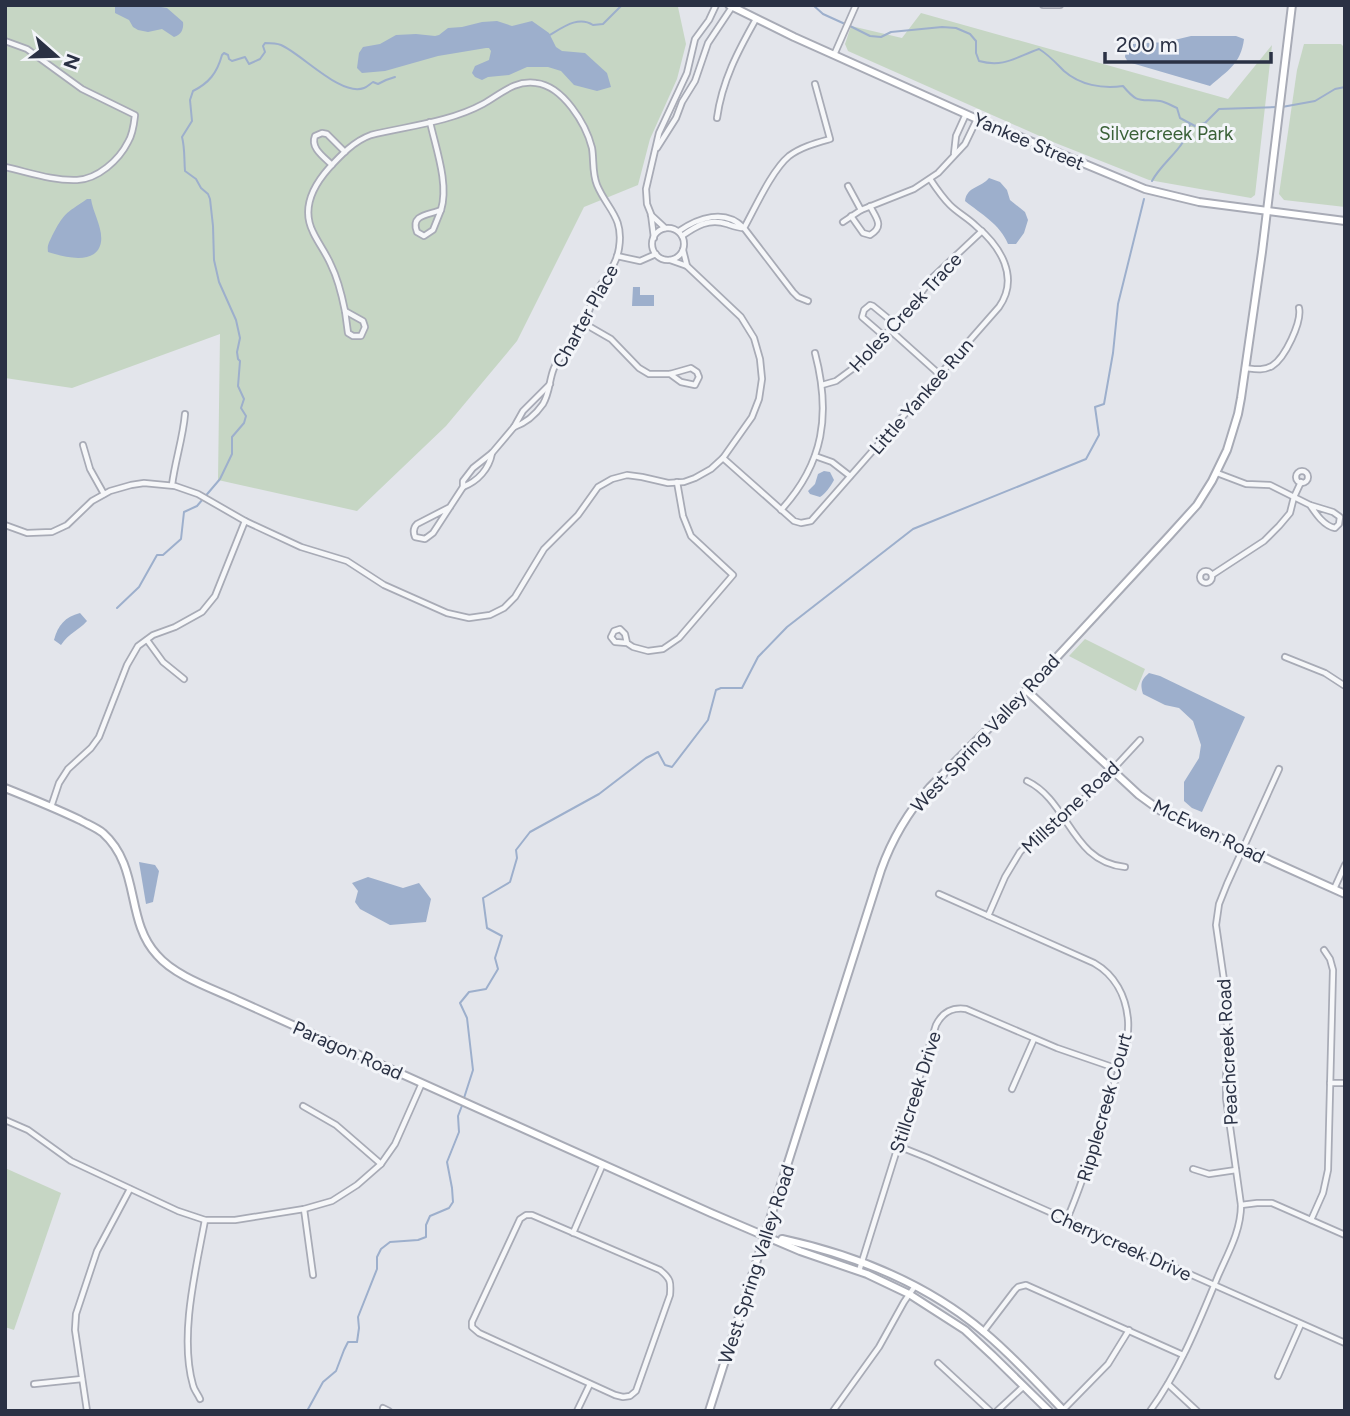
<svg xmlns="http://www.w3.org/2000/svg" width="1350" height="1416" font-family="Figtree,sans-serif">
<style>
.green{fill:#c6d6c4}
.water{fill:#9dafcc}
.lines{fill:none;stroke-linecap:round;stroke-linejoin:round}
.stream{stroke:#9dafcc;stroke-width:2}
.street-casing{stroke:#a8abb6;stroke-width:8}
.secondary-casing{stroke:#a8abb6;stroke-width:10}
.street{stroke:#f6f7f9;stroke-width:4.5}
.secondary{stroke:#fff;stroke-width:6}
.labels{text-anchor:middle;stroke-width:6;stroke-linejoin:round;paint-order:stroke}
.park-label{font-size:19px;fill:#3a6137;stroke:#f3f5f9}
.street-label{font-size:19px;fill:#2a3144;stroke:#f3f5f9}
</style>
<rect width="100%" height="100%" fill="#e3e5eb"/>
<g class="green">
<polygon points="5,5 674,5 678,7 686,44 677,79 650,139 638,185 584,207 517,341 446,426 357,511 218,480 220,334 72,388 5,378"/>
<polygon points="921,13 1228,99 1272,45 1255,195 1251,198 1149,180 1053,142 848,51 845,44 851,26 902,38"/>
<polygon points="1304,44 1341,44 1345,48 1345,207 1284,200 1279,194 1297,70"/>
<polygon points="1085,639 1145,669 1136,691 1069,656"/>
<polygon points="5,1168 61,1193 14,1330 5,1327"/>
</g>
<g class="water">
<path d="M115 5H149L167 8 183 22C184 29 181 35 174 37L162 29 148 32 138 30 133 27 129 20 115 13Z"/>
<polygon points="497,21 512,26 532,21 549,33 556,47 562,51 585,53 607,73 611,87 597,91 574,85 561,71 548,67 527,67 509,75 488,77 482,80 475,77 472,73 475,66 489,60 491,51 489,48 486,48 438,56 385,71 362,73 357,68 359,53 363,47 380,44 396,35 416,34 435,36 439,35 448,28 462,27 482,22"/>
<path d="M1191 36H1236L1244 39C1241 64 1227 71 1210 86L1128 62 1125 57 1126 49 1133 44 1166 42Z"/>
<path d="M989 178 1000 182 1007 190 1010 200 1025 212 1028 220 1024 233 1016 244H1008C1000 224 981 214 965 201 967 186 981 188 989 178Z"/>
<path d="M87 199H91C93 213 103 228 101 242 97 266 64 257 48 252 47 245 49 243 52 236 64 213 65 214 87 199Z"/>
<polygon points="633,287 640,287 640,295 654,295 654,306 632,306"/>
<path d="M824 471 830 472 834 480C831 486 825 494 820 497L810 494 808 491 815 484 818 474Z"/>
<path d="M80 613 87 621C78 631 69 633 61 645L54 640C58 625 65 617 80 613Z"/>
<path d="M1149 673 1160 676 1245 717 1202 812 1192 808 1184 801V782L1199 758 1201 745 1193 721 1179 708 1165 705 1143 694C1140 684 1141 680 1149 673Z"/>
<polygon points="139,862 155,865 159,871 153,902 146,904"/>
<polygon points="368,877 403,888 419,883 431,899 426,922 390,925 360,909 355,902 358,891 352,883"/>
</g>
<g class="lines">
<g class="stream">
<polyline points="813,5 823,14 845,24"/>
<path d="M850 26 870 36 881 37 891 32 942 27 956 28 970 34 976 41V53L979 61C1004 68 1016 57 1039 49 1049 55 1056 63 1064 71 1080 85 1102 89 1123 86 1138 104 1139 99 1160 101 1166 102 1172 106 1177 108L1180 118 1195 126 1205 123 1219 109 1277 107"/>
<path d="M548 36C562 28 578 15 593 25L603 24 622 5"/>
<polyline points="1282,107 1315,101 1335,89 1345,87"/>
<path d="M1152 181C1160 166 1174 156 1183 142 1181 133 1182 129 1190 125"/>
<path d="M117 608 139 587 157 555H163L181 539 184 512 197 506 220 479 232 454V437L244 423 246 416 241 408 244 399 238 386 240 361 238 359 237 352 240 338 236 320 219 282 214 260 213 226 210 199 208 194 201 188 196 179 185 171C184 159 185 148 182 137L192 121 190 100 193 91C209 83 217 73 222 55L224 53 228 55 229 59 232 61 245 57 249 64 260 59 265 52 263 46 265 43C270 43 276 43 281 45 302 54 341 97 364 88 367 87 370 84 373 82L378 84 386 80 395 77"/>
<polyline points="464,1098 473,1070 467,1018 460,1003 469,992 486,989 498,969 495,958 502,936 487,928 483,898 510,882 517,858 516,850 530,832 599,794 646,758 658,752 665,765 672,767 708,720 716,690 721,688 742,688 758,657 787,627 913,529 1086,459 1099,435 1095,407 1104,404 1113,353 1118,304 1144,199"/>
<polyline points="307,1411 323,1382 336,1371 344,1350 348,1342 357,1342 359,1328 358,1317 377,1269 377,1257 381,1249 390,1242 418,1240 426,1237 426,1225 430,1216 449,1208 453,1202 452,1188 447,1162 459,1132 458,1116 463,1103"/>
</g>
<defs>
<g id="street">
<polyline points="1043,5 1060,5"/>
<path d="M5 41 27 49 82 89 135 115C134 124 133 134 128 142 119 160 98 179 77 180 53 181 28 172 5 167"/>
<polyline points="834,55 856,5"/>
<path d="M717 118C722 81 738 51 756 19"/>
<path d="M430 122C436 149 449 184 441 210"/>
<polyline points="657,148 676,118 682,102 695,81 708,43 732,7"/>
<polyline points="954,154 956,136 966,114"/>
<path d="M332 165C324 157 310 148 315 136L322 133 327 134 345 152"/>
<polyline points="848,186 861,210"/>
<path d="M441 210 433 230 424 236 417 232C410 214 429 215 441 210Z"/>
<polyline points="651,215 665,228"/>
<path d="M851 216 863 233 870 235C885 226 876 218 870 206"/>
<polyline points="843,222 861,210 914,189 938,173 965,144 977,119"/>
<circle cx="668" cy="244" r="16"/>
<path d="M679 231C698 218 725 208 744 228 738 228 733 226 727 224 709 218 696 226 682 236"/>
<polyline points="654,238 651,214 647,204 646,189 659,133 687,73 695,39 709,20 716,5"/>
<polyline points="617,256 640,261 656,254"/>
<polyline points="670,260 687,266"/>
<path d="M808 301 798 297 793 292 744 228C755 208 772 170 789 156 801 147 816 143 830 139L815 84"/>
<path d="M345 311C342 296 338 279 331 265 326 253 318 243 313 232 301 208 313 186 329 168 341 155 354 141 371 135 408 126 450 122 483 104 501 94 514 80 536 83 563 86 586 124 592 148 594 160 592 173 597 185 607 209 624 217 619 248 616 268 603 278 595 295 589 308 587 322 579 334 571 345 559 356 554 368 549 380 550 392 543 404 536 414 526 423 514 427"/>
<polygon points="345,311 363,321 365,327 361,336 353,336 348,333"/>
<polyline points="585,324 611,339 639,368 649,374 670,374 691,368 697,372 699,377 695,385 681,382 670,374"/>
<polyline points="890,330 939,374"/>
<polyline points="884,336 862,317 864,310 870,305 873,306 895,324"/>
<path d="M1245 368C1254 369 1264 371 1272 366 1285 358 1302 322 1299 308"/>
<polyline points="822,385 836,381 859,364 914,303 931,279 982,231"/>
<polyline points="83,445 90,469 104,494"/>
<polyline points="815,456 832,462 850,476"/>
<path d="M723 458 794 521 801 523 811 521 999 307C1020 277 1000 246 976 226 968 218 958 213 950 205 942 197 936 188 930 179"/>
<circle cx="1302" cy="477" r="6"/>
<path d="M1217 473 1246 484 1270 485 1310 505 1333 512 1340 517 1339 524 1335 528C1324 526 1316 514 1310 505"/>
<path d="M172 485C175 461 183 438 185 414"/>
<path d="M463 487C478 481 489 469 492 453"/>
<path d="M450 507 417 524C413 528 413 532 415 537L425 539 433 533 463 487V481L473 468 492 453 514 427 523 411 550 384"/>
<path d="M781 510C824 463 831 414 815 353"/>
<polyline points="5,525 27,533 52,532 67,525 92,501 110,491 131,485 144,483 175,486 198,494 245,521 301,547 347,561 384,585 447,613 469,618 490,615 504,608 515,597 544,549 578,515 598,487 612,479 627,475 642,477 668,483 684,482 695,478 711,469 723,458 752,417 759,399 762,379 760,359 754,338 741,317 687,266 683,250"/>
<circle cx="1206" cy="577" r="6"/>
<polyline points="1212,575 1264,541 1279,526 1290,513 1294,497 1301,482"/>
<polyline points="147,640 163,662 184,679"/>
<polyline points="627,643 625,634 620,629 614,631 611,637 615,642 627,643 633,647 648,651 663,649 679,638 733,575 691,536 683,516 677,482"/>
<polyline points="1285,657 1325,673 1345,686"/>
<path d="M1027 781C1069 801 1071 862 1125 867"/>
<polyline points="51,807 59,783 68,769 91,748 99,737 127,665 138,646 153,635 175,627 202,612 215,596 245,521"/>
<polyline points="1334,889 1345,865"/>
<path d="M939 894 1094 963C1115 975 1126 996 1128 1020 1130 1046 1117 1074 1109 1098 1096 1139 1084 1180 1067 1219"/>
<polyline points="988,916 1005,877 1020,852 1040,832 1090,794 1140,740"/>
<polyline points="1330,1083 1345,1083"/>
<polyline points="1012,1089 1034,1039"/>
<polyline points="303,1106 336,1125 381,1164"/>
<polyline points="5,1120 28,1130 71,1161 178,1211 205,1220 235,1220 304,1209 332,1201 357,1185 381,1164 395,1144 422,1083"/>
<polyline points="898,1146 928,1158 1345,1343"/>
<polyline points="1193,1169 1209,1174 1236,1170"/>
<polyline points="1241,1205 1257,1203 1272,1203 1345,1235"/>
<polyline points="304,1209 313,1275"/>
<path d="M526 1215H532L660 1270C671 1279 671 1282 670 1295L636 1391 630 1396 623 1397 615 1395 479 1333 472 1327V1322L520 1219Z"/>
<polyline points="1311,1220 1323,1193 1328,1170 1333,970 1330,959 1324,950"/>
<polyline points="573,1233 603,1164"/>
<path d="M859 1271 936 1025C942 1013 952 1007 966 1009L1057 1048 1118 1069"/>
<polyline points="983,1332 1015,1290 1018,1287 1026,1285 1183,1355"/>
<polyline points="938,1363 990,1411"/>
<polyline points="1278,1376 1301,1324"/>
<polyline points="34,1384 82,1379"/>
<polyline points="1168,1384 1197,1411"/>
<path d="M200 1399C198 1394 194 1390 193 1385 179 1336 196 1269 205 1220"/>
<polyline points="383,1408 389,1411"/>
<polyline points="1063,1410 1108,1364 1129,1330"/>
<polyline points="87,1411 75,1330 76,1314 97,1251 130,1189"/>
<polyline points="577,1411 590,1384"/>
<polyline points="833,1411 879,1347 904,1302 915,1286"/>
<polyline points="997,1411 1024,1386"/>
<path d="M1150 1411C1180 1370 1199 1322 1218 1276 1228 1253 1241 1231 1241 1205L1226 1098 1227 1001 1216 925 1219 904 1227 884 1279 769"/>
</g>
<g id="secondary">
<polyline points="729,5 794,37 977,119 1145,189 1199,202 1345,221"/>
<polyline points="1026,690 1139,795 1161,811 1345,894"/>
<path d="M5 788C30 798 55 808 80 820 87 824 97 828 103 833 141 867 125 921 157 955 175 976 211 988 237 1000L711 1213 800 1251 867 1274 909 1294 965 1330 993 1356 1049 1411"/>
<path d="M782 1239C855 1255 926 1283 984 1332 1013 1356 1038 1384 1064 1411"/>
<path d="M709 1411 881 870C892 839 908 812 930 787L1019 698 1169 536 1197 505 1212 481 1227 450 1238 414 1241 398 1262 252 1292 5"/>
</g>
</defs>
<use href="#street" class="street-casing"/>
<use href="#secondary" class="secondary-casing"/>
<use href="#street" class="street"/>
<use href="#secondary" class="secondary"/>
</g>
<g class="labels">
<g class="park-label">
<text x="1166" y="140">Silvercreek Park</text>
</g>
<g class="street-label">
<text transform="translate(1029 141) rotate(23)" y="7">Yankee Street</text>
<text transform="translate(905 312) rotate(-47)" y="7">Holes Creek Trace</text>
<text transform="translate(585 316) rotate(-61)" y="7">Charter Place</text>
<text transform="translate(921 396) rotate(-49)" y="7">Little Yankee Run</text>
<text transform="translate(985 733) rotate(-47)" y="7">West Spring Valley Road</text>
<text transform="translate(1070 807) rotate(-43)" y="7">Millstone Road</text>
<text transform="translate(1209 831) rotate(26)" y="7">McEwen Road</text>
<text transform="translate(348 1050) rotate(24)" y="7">Paragon Road</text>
<text transform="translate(1227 1052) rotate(-93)" y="7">Peachcreek Road</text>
<text transform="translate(915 1092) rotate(-72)" y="7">Stillcreek Drive</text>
<text transform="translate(1104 1107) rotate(-74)" y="7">Ripplecreek Court</text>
<text transform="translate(1121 1244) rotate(24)" y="7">Cherrycreek Drive</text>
<text transform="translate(756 1264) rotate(-72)" y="7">West Spring Valley Road</text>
</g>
</g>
<rect width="1350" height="1416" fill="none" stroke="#2a3144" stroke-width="14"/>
<g transform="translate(56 56) rotate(110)" stroke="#f3f5f9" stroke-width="5" paint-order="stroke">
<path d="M0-5L12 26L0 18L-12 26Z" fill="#2a3144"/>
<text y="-10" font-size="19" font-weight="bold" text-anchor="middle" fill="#2a3144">N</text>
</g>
<path d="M1105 52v10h166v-10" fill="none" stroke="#2a3144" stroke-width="3.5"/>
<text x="1116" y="52" font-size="21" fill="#2a3144" stroke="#f3f5f9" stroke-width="5" paint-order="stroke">200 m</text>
</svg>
